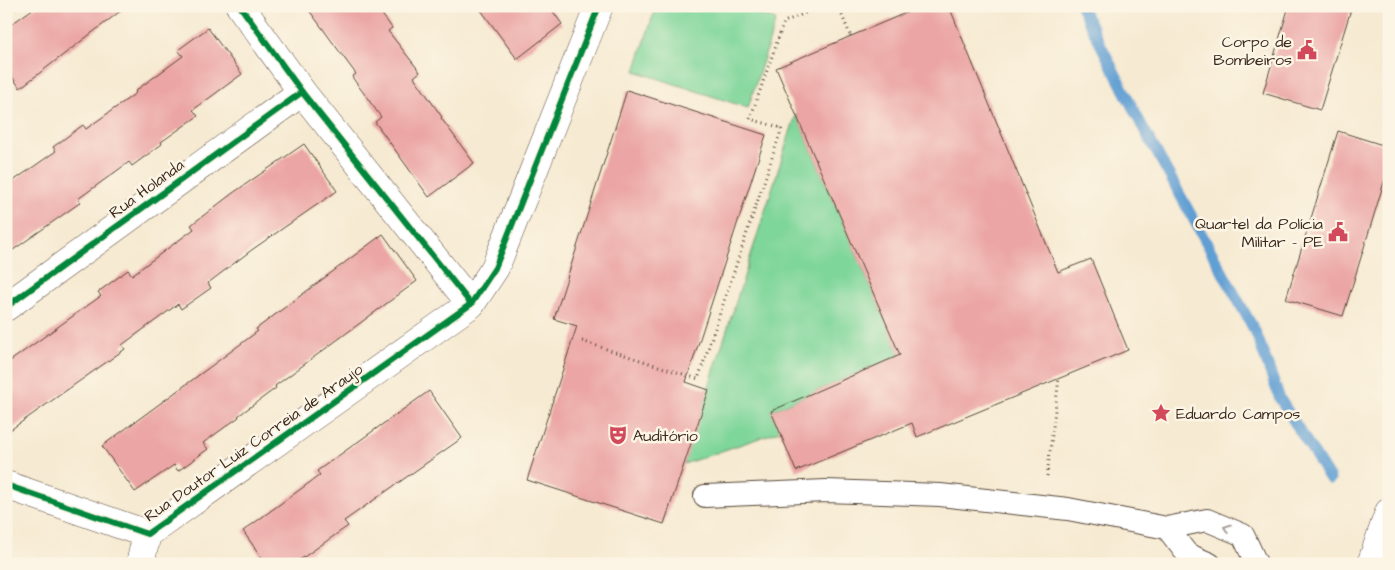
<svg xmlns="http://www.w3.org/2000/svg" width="1395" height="570" font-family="'Architects Daughter',sans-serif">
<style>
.green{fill:#7ed69a;stroke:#5c805c}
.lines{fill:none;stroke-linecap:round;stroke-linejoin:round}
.stream{stroke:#619fd3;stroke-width:11}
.building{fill:#eba5a4}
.service-casing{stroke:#574739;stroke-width:24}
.minor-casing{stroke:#574739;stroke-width:29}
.tertiary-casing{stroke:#574739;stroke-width:29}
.path{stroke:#574739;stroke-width:3;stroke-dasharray:1 4;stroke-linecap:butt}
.service{stroke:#fff;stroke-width:22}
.minor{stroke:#fff;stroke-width:28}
.tertiary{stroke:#fff;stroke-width:28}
.cycleway-casing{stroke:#fcf5e5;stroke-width:9}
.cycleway{stroke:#00873e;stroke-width:6}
.oneway{stroke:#a79f9a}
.labels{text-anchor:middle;stroke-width:5;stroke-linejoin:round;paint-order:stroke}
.poi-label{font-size:16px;fill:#3b2a1e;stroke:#fcf5e5;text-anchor:end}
.street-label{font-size:16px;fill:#3b2a1e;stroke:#fcf5e5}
</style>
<rect width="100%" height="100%" fill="#fcf5e5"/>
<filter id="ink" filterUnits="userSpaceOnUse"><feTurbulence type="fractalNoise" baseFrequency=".02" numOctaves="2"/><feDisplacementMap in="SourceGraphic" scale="10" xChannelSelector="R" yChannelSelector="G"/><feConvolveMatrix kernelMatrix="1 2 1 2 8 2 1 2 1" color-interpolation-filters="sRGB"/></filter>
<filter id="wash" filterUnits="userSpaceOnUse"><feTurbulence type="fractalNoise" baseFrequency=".0096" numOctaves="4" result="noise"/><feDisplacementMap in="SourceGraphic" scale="20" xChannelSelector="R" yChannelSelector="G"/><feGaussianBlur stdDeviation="1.12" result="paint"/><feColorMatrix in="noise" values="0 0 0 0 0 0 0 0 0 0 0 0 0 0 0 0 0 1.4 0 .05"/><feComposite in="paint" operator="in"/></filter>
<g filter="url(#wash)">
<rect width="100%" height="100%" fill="#f6ead2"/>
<g class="green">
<polygon points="656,6 736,6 776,20 748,108 635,71"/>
<polygon points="796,114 900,355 771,411 780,431 684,464"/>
</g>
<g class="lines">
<polyline class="stream" points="1081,6 1140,122 1256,333 1280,399 1330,479"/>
</g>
<g id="blocks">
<g class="building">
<polygon points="37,6 127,6 20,88 6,68 6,28"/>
<polygon points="306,6 376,6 392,28 388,31 420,72 414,77 442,117 441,118 474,163 429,197 375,122 381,117 352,77 356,74"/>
<polygon points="478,6 549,6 562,24 517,59"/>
<polygon points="922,6 949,6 1058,272 1091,259 1128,350 917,437 912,423 796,471 771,411 900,355 776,68"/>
<polygon points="1289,6 1352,6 1320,110 1263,93"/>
<polygon points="208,28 242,74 193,110 198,116 161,142 162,144 132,166 129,162 78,199 81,202 6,255 6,186 56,151 53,147 83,125 86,129 136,93 135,91 183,56 178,50"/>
<polygon points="627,90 766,135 686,382 709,390 664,524 527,480 577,326 554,319"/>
<polygon points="1338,131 1389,147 1389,166 1343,316 1286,299"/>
<polygon points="304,144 337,191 253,249 208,283 211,288 181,309 178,304 122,345 125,349 6,433 6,364 101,296 98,292 128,270 132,275 194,229 191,225 233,193"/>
<polygon points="383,234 417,281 275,386 276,388 238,416 239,417 203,443 208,449 178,471 174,465 135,492 102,446 214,364 258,331 256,329"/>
<polygon points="429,391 462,438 344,521 348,526 294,564 266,564 243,531 320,475 317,471"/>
</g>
</g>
</g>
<g filter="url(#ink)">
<use href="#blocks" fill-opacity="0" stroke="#574739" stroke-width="1"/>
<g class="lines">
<defs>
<g id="service">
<polyline points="705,496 826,491 940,495 1068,509 1167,528 1207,520 1243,535 1256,563"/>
<polyline points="1167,528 1187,554 1210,564"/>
</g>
<g id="minor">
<polyline points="240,6 302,92 471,304"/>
<polyline points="6,307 302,92"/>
<polyline points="6,485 147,534 471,304 495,268 599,6"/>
<polyline points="140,564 147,534"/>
</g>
<polyline id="tertiary" points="1371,564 1389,512"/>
</defs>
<use href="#service" class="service-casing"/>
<use href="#minor" class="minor-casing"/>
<use href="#tertiary" class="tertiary-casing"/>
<g class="path">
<polyline points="838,6 851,37"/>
<polyline points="582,341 698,379 782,128 750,119 784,22 822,6"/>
<polyline points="1047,476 1059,378"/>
</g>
<use href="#service" class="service"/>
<use href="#minor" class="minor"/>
<use href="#tertiary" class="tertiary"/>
<defs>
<g id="cycleway">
<polyline points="240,6 302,92 471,304"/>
<polyline points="6,307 302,92"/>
<polyline points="6,485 147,534 471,304 495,268 599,6"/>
</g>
</defs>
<use href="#cycleway" class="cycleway-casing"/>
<use href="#cycleway" class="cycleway"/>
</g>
<defs><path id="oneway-chevron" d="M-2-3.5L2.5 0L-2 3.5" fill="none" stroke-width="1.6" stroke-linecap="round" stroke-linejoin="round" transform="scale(1.25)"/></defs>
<use class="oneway" href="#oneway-chevron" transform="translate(1227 528) rotate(-159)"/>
</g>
<defs>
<symbol id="civic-bare" viewBox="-9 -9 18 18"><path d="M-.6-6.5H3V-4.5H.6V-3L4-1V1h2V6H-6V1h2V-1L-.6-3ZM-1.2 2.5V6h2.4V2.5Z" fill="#d1495b" stroke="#fcf5e5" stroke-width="2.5" paint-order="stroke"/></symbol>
<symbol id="sight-bare" viewBox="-9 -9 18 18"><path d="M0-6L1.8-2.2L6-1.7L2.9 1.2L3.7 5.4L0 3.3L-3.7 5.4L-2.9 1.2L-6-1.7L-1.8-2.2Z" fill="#d1495b" stroke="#fcf5e5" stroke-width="2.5" paint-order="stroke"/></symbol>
<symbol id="theatre-bare" viewBox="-9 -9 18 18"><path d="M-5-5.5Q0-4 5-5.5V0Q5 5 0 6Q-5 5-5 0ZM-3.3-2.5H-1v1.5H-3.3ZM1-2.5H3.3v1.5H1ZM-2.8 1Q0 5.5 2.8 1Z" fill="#d1495b" stroke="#fcf5e5" stroke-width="2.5" paint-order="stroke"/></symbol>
</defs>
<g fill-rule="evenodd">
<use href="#civic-bare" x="1293" y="36" width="28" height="28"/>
<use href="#civic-bare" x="1324" y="218" width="28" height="28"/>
<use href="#sight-bare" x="1147" y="399" width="28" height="28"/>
<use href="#theatre-bare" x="604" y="421" width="28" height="28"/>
</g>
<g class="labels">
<g class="poi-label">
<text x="1292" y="47">Corpo de<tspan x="1292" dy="18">Bombeiros</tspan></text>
<text x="1323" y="229">Quartel da Polícia<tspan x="1323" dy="18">Militar - PE</tspan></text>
<text x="1176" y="419" text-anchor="start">Eduardo Campos</text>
<text x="633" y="441" text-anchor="start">Auditório</text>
</g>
<g class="street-label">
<text transform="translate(146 188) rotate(-36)" y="6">Rua Holanda</text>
<text transform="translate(253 442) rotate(-35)" y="6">Rua Doutor Luiz Correia de Araujo</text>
</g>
</g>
<rect width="1395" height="570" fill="none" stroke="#fcf5e5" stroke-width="25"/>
</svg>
